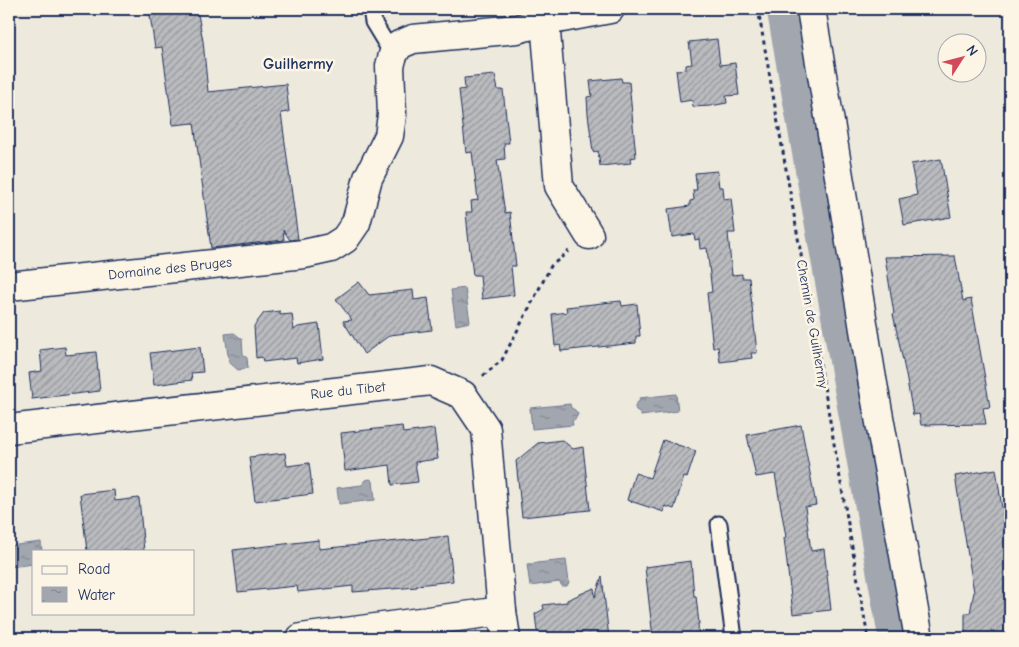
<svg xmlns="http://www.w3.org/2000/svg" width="1019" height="647" font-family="'Comic Neue',sans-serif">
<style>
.water{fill:url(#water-ripples);stroke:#6c778f}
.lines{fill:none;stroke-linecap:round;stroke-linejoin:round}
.canal{stroke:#a2a7af;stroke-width:29}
.building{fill:url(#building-hatch);stroke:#1b2f5e}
.service-casing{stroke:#1b2f5e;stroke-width:19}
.minor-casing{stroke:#1b2f5e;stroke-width:31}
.path{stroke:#1b2f5e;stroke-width:3;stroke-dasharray:4 4;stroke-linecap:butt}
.service{stroke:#fcf5e5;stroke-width:15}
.minor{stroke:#fcf5e5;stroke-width:28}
.labels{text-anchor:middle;stroke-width:5;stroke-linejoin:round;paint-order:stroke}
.street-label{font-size:14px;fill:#1b2f5e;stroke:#fcf5e5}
.quarter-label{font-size:16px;font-weight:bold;fill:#1b2f5e;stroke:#fcf5e5}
</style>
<defs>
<pattern id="water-ripples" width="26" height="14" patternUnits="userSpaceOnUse" patternTransform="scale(1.25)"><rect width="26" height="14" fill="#a2a7af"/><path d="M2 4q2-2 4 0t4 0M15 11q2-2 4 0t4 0" fill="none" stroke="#838892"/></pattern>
<pattern id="building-hatch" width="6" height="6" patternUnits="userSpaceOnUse" patternTransform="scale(1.25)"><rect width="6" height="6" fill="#babbbe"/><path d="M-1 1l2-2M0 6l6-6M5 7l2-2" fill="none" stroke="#96989e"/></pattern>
</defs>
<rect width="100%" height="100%" fill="#eee9dd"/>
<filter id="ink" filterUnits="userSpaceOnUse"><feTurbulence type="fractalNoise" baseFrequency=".02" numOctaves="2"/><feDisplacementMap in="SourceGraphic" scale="10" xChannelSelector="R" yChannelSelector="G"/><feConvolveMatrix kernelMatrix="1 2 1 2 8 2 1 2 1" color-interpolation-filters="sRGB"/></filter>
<g filter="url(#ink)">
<g class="water">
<polygon points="465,288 470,322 456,325 451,290"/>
<polygon points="234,333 242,339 243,354 247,358 248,368 238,370 229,362 225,334"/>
<path d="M676 394 678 411 641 416V413L636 410C634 406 635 403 640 401L639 398Z"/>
<polygon points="570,404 571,408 575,410 578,414 576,418 572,421 573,425 532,429 530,408"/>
<polygon points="370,479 373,481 375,500 339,504 337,488 362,485 366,480"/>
<polygon points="41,542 42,551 34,551 34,564 9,567 9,546"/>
<polygon points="566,560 569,582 567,586 562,586 559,582 530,586 527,564"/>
</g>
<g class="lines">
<polyline class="canal" points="781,9 891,628"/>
</g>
<g class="building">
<polygon points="149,9 197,9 203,41 208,92 286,84 289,112 281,113 298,239 290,240 283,230 284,240 211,248 194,123 173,125 162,47 155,48"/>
<polygon points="717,39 720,65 735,63 739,95 726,96 727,103 710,106 693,107 692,100 680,102 676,70 686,69 686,65 692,64 689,42"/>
<polygon points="495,75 498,90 503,90 509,143 504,143 505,159 497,160 505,213 510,212 516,266 511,266 514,295 482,299 480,275 473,275 468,234 466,212 472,212 471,201 478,200 472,152 466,153 459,90 465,89 464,78"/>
<polygon points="621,78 622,82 629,82 636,157 630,158 631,163 600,166 598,151 593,152 588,114 587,97 592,96 590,81"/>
<polygon points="941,159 951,217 904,225 899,199 917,195 911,164"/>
<polygon points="717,171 719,187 723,187 724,199 731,198 735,233 728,233 732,275 742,274 742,278 749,278 757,353 751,353 752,358 720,362 718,347 713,348 707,293 712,292 707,248 700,249 699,239 695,240 694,234 672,237 668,209 690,206 690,201 694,200 693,190 697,190 695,173"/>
<polygon points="955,256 963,301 971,299 990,407 983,408 986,424 921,425 919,414 913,415 906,375 893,314 894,314 885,257"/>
<polygon points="359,282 369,295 413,290 414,300 428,298 432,330 390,335 364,354 343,321 352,320 336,299"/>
<polygon points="621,301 622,306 637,304 640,336 636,336 636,343 561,351 560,345 555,346 552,314 567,312 566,307"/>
<polygon points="280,311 280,315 292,314 294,330 298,327 319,324 323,359 297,363 296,358 263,362 262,357 256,358 254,326 264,313"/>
<polygon points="65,347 66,355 96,352 100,391 32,399 29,373 42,371 40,350"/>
<polygon points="200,347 203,372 191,373 192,380 154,385 150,353"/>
<polygon points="801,425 816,505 805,507 811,551 824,549 831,610 793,614 784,538 786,537 775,474 756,477 747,435"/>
<polygon points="402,426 403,433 434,429 438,459 415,462 418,482 392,485 390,465 345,471 341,433"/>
<polygon points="562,440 573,449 583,447 590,510 522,517 516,461 538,443"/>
<polygon points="663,440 696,451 687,478 684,477 674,509 665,506 664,512 627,500 635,473 650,478"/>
<polygon points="285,453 287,466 309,463 313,494 255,501 249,457"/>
<polygon points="996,469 1002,508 1007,508 1010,527 1010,638 965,638 965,613 970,613 974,592 955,476"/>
<polygon points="114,490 115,501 139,498 144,551 87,551 80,494"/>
<polygon points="448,536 453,581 417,585 417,587 353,592 353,586 298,592 297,586 238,592 233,550 319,540 319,549"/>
<polygon points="691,561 694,596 696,596 699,624 698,624 699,638 653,638 645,567"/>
<polygon points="602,576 609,638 549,638 537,631 535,614 544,609 543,605 567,602 567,600 594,588 595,597"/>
</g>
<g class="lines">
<defs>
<g id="service">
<polyline points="371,9 373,22 393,55"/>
<polyline points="719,524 734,638"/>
</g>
<g id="minor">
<polyline points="544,9 559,186 589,235"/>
<polyline points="811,9 848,230 871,373 919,638"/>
<polyline points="9,286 304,254 331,248 345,239 356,223 368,178 389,136 392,115 390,66 393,55 399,45 413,39 517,29 546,21 610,9"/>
<polyline points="9,429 431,381 463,395 486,429 502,611 506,638"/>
<polyline points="301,638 502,611"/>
</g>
</defs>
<use href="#service" class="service-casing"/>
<use href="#minor" class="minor-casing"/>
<g class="path">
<polyline points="758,9 868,638"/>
<polyline points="483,376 502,360 551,266 569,251"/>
</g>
<use href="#service" class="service"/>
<use href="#minor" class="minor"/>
</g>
</g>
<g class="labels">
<g class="street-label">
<text transform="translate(170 268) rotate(-6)" y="5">Domaine des Bruges</text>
<text transform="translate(813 324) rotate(80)" y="5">Chemin de Guilhermy</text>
<text transform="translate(348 390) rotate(-6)" y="5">Rue du Tibet</text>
</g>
<g class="quarter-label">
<text x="298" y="69">Guilhermy</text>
</g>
</g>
<rect width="1019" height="647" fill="none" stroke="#fcf5e5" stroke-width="30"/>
<rect x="15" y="15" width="989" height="617" fill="none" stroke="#1b2f5e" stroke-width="2" filter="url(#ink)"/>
<rect x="32" y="550" width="162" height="65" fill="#fcf5e5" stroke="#a2a6af"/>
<rect x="42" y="566" width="25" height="8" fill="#fcf5e5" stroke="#a2a6af"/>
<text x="78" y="574" font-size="15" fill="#1b2f5e">Road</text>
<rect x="42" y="587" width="25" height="15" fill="url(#water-ripples)" stroke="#a2a6af"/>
<text x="78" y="600" font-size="15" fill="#1b2f5e">Water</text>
<g transform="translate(962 58) rotate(54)"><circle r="24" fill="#fcf5e5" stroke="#a2a6af"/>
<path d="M0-4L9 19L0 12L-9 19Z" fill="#d1495b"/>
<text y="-8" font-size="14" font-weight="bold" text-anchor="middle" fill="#1b2f5e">N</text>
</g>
</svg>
